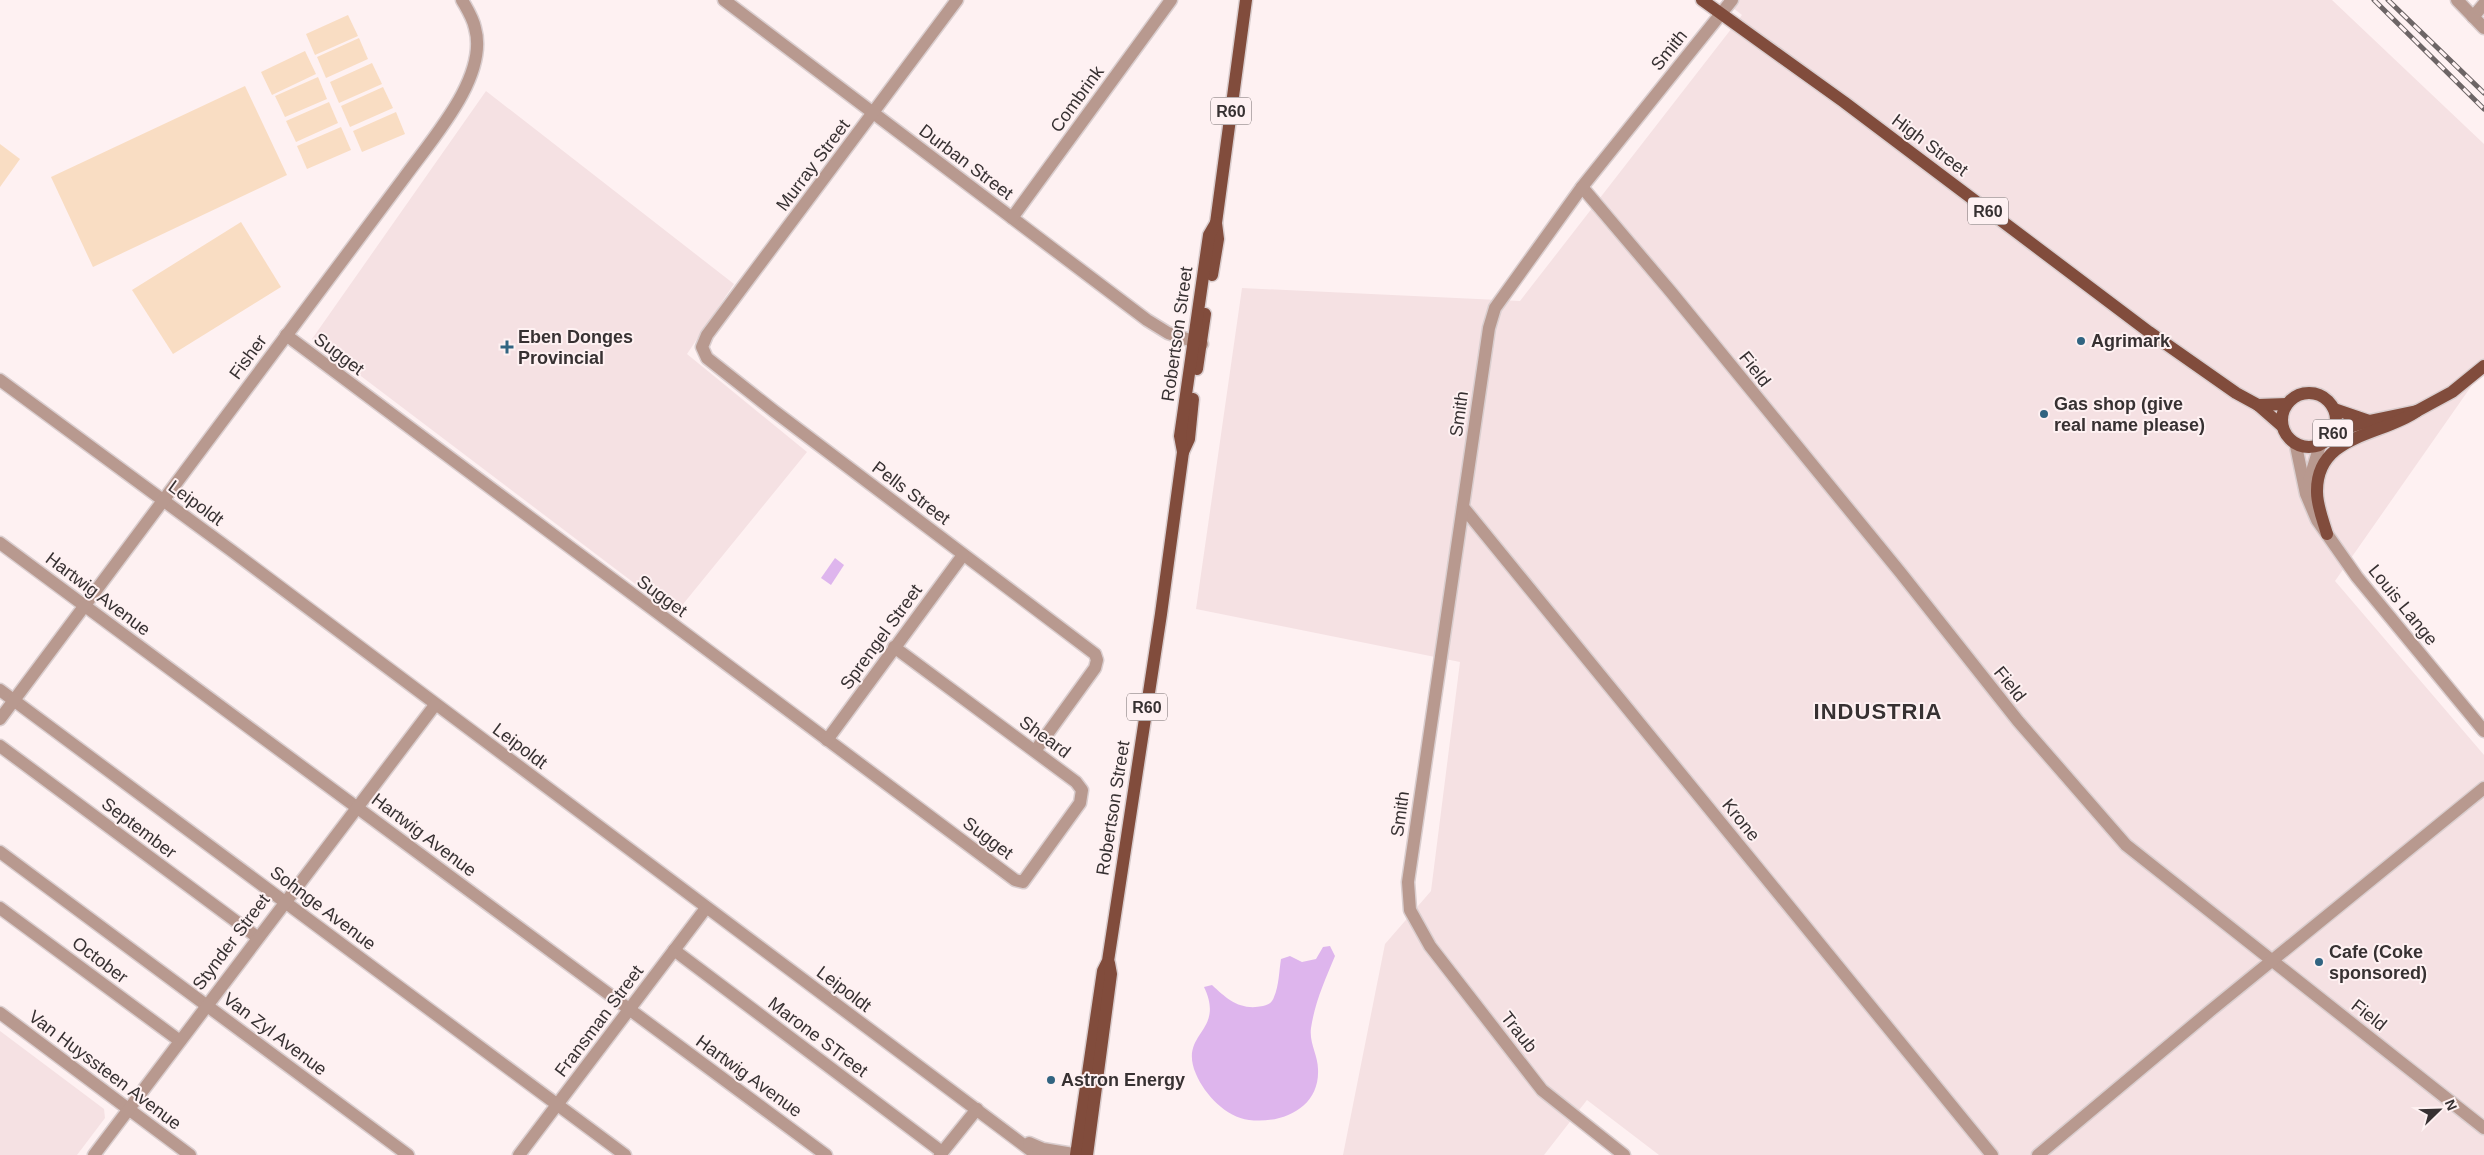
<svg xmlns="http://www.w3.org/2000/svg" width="2484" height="1155" font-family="Arial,sans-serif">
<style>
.built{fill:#f5e1e3}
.green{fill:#f9ddc3}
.water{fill:#deb5ed}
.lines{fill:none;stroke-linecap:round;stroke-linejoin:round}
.minor-casing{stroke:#dacecf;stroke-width:15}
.major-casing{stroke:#dacecf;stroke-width:15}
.minor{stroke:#b8998f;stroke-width:12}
.major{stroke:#814c3c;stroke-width:12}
.rail-casing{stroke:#6d6566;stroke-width:5}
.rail{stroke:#fef1f2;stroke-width:3;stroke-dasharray:9;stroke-linecap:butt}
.poi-dot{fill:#316481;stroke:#fef1f2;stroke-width:2}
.labels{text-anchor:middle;stroke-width:4;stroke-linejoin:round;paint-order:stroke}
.shield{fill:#fef1f2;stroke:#736b6c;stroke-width:1}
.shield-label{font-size:16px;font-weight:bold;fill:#373132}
.street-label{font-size:18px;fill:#373132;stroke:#fef1f2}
.poi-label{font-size:18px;font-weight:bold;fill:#373132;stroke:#fef1f2;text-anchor:start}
.district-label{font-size:22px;font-weight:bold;letter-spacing:1px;fill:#373132;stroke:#fef1f2}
</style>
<rect width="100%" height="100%" fill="#fef1f2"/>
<g class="built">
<polygon points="1723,0 2332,0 2484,144 2484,368 2335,581 2484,755 2484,1155 1659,1155 1587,1100 1544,1155 1343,1155 1385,944 1431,891 1460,662 1196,609 1242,288 1520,301 1742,15"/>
<polygon points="486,91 734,284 687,354 807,452 675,614 312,339"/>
<polygon points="0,1031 104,1109 105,1118 77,1155 0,1155"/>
</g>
<g class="green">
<polygon points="348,15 358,36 315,55 306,34"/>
<polygon points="359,38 368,59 326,78 317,57"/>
<polygon points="305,51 316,74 272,95 261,72"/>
<polygon points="372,63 382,84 339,103 330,82"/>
<polygon points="318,77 327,99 285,117 275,96"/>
<polygon points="245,86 287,175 93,267 51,177"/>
<polygon points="383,87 393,108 350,127 341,106"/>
<polygon points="329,102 338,123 296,142 286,121"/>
<polygon points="396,112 405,134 362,152 353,131"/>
<polygon points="341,127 351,150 307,169 297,146"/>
<polygon points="0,144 20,159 0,187"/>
<polygon points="241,222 281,287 173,354 132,290"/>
</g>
<g class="water">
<polygon points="835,558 844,565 831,585 821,578"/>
<path d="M1330 946 1335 956C1325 980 1315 1002 1311 1028 1309 1043 1318 1055 1318 1069 1320 1108 1282 1124 1249 1120 1226 1117 1205 1095 1196 1074 1178 1032 1226 1033 1204 987L1212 985C1227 999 1240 1011 1263 1006 1268 1005 1272 1003 1274 997 1279 986 1279 971 1281 959L1290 956 1302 962 1316 959 1323 947Z"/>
</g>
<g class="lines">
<defs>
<g id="minor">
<polyline points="724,0 1147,320 1168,333 1202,344"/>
<polyline points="957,0 745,284 707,335 702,347 707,358 774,411 1095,654 1097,660 1095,668 1035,751"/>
<polyline points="2457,0 2484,28"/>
<polyline points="2473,17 2484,4"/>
<polyline points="1582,187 1671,292 1900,572 2018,721 2126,845 2484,1128"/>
<polyline points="1012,218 1171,0"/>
<polyline points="286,335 1015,880 1023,882 1080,803 1082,790 1076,782 894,647"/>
<polyline points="0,380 232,551 1037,1155"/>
<polyline points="2296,446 2306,494 2317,520 2357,577 2484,731"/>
<polyline points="2306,491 2320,445"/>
<polyline points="1463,507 1992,1155"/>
<polyline points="0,543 826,1155"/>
<polyline points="0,690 625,1155"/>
<path d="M0 719 404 178C431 140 489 77 475 28 473 18 467 9 462 0"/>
<polyline points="827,740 963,555"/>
<polyline points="0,746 257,937"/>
<polyline points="0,852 408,1155"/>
<polyline points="0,908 180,1041"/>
<polyline points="674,950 942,1152"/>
<polyline points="0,1013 190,1155"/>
<polyline points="1029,1143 1043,1149 1079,1155"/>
<polyline points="94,1155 435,705"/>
<polyline points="519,1155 706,908"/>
<polyline points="940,1155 977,1109"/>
<polyline points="1624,1155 1542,1090 1430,946 1410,910 1408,882 1489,328 1495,308 1582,187 1732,0"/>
<polyline points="2038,1155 2210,1011 2484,788"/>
</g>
<g id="major">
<polyline points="1702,0 1844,102 2149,332 2236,393 2258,405 2282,426"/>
<polyline points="1212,275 1218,239 1216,223 1246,0"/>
<polyline points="1197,369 1205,314"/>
<circle cx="2309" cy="420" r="27"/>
<polyline points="2258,405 2287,404"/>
<polyline points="2334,409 2369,421"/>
<polyline points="2333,432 2369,421 2417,411 2452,392 2484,366"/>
<polyline points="1183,452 1189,439 1193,399"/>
<path d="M2327 534C2323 520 2317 506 2317 492 2316 434 2382 436 2417 411"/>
<polyline points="1076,1155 1103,971 1108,961 1161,614 1183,452 1180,436 1209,235 1216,223"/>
<polyline points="1087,1155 1111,974 1109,963"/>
</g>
</defs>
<use href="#minor" class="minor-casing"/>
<use href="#major" class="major-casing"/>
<use href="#minor" class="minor"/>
<use href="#major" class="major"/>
<defs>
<g id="rail">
<polyline points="2374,0 2484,109"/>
<polyline points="2388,0 2484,93"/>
</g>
</defs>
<use href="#rail" class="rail-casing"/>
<use href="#rail" class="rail"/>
</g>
<g class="poi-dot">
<circle cx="2081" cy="341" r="5"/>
<path d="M504.5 339.5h5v5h5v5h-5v5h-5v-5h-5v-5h5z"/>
<circle cx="2044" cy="414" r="5"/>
<circle cx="2319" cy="962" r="5"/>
<circle cx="1051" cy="1080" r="5"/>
</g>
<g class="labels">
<g class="shield">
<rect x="1211" y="97.5" width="40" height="27" rx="4"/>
<rect x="1968" y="197.5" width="40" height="27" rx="4"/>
<rect x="2313" y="419.5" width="40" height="27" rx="4"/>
<rect x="1127" y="693.5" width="40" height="27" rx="4"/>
</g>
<g class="shield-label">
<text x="1231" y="117">R60</text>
<text x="1988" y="217">R60</text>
<text x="2333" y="439">R60</text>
<text x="1147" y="713">R60</text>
</g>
<g class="street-label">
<text transform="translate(1669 50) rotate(-51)" y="6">Smith</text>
<text transform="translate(1077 99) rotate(-54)" y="6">Combrink</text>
<text transform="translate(1930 145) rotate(37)" y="6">High Street</text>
<text transform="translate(966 162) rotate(37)" y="6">Durban Street</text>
<text transform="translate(813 165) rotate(-53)" y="6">Murray Street</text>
<text transform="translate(1177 334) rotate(-82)" y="6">Robertson Street</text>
<text transform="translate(339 354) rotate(37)" y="6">Sugget</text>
<text transform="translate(248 357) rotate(-54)" y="6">Fisher</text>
<text transform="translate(1755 369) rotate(52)" y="6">Field</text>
<text transform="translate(1459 414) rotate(-82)" y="6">Smith</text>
<text transform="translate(911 493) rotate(37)" y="6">Pells Street</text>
<text transform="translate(196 503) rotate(36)" y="6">Leipoldt</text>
<text transform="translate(98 594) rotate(37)" y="6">Hartwig Avenue</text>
<text transform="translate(662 596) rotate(36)" y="6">Sugget</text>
<text transform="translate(2403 605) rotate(51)" y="6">Louis Lange</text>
<text transform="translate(881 637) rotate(-54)" y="6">Sprengel Street</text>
<text transform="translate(2010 684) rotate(51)" y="6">Field</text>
<text transform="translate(1045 737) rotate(36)" y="6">Sheard</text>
<text transform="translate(520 746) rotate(37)" y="6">Leipoldt</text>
<text transform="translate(1113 808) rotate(-81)" y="6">Robertson Street</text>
<text transform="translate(1400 814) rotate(-82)" y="6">Smith</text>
<text transform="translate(1741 820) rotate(51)" y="6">Krone</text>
<text transform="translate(139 828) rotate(37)" y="6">September</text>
<text transform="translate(424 835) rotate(37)" y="6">Hartwig Avenue</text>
<text transform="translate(988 838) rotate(37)" y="6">Sugget</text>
<text transform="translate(323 908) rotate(37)" y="6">Sohnge Avenue</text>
<text transform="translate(231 942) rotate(-53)" y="6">Stynder Street</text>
<text transform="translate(100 960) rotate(37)" y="6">October</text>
<text transform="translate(844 989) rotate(37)" y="6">Leipoldt</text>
<text transform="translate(2369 1015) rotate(38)" y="6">Field</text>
<text transform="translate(599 1021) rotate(-53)" y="6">Fransman Street</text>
<text transform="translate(1519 1032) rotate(52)" y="6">Traub</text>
<text transform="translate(275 1034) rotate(37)" y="6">Van Zyl Avenue</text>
<text transform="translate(818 1037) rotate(37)" y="6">Marone STreet</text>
<text transform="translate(105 1070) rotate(37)" y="6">Van Huyssteen Avenue</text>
<text transform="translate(749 1076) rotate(36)" y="6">Hartwig Avenue</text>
</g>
<g class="poi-label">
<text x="518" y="343">Eben Donges<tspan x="518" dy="21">Provincial</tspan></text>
<text x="2091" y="347">Agrimark</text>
<text x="2054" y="410">Gas shop (give<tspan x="2054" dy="21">real name please)</tspan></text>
<text x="2329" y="958">Cafe (Coke<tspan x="2329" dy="21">sponsored)</tspan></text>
<text x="1061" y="1086">Astron Energy</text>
</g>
<g class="district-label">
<text x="1878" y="719">INDUSTRIA</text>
</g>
</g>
<g transform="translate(2439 1110) rotate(67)" stroke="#fef1f2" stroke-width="4" paint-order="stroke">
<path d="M0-4L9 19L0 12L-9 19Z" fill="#373132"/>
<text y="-8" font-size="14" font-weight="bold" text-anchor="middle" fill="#373132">N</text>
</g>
</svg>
